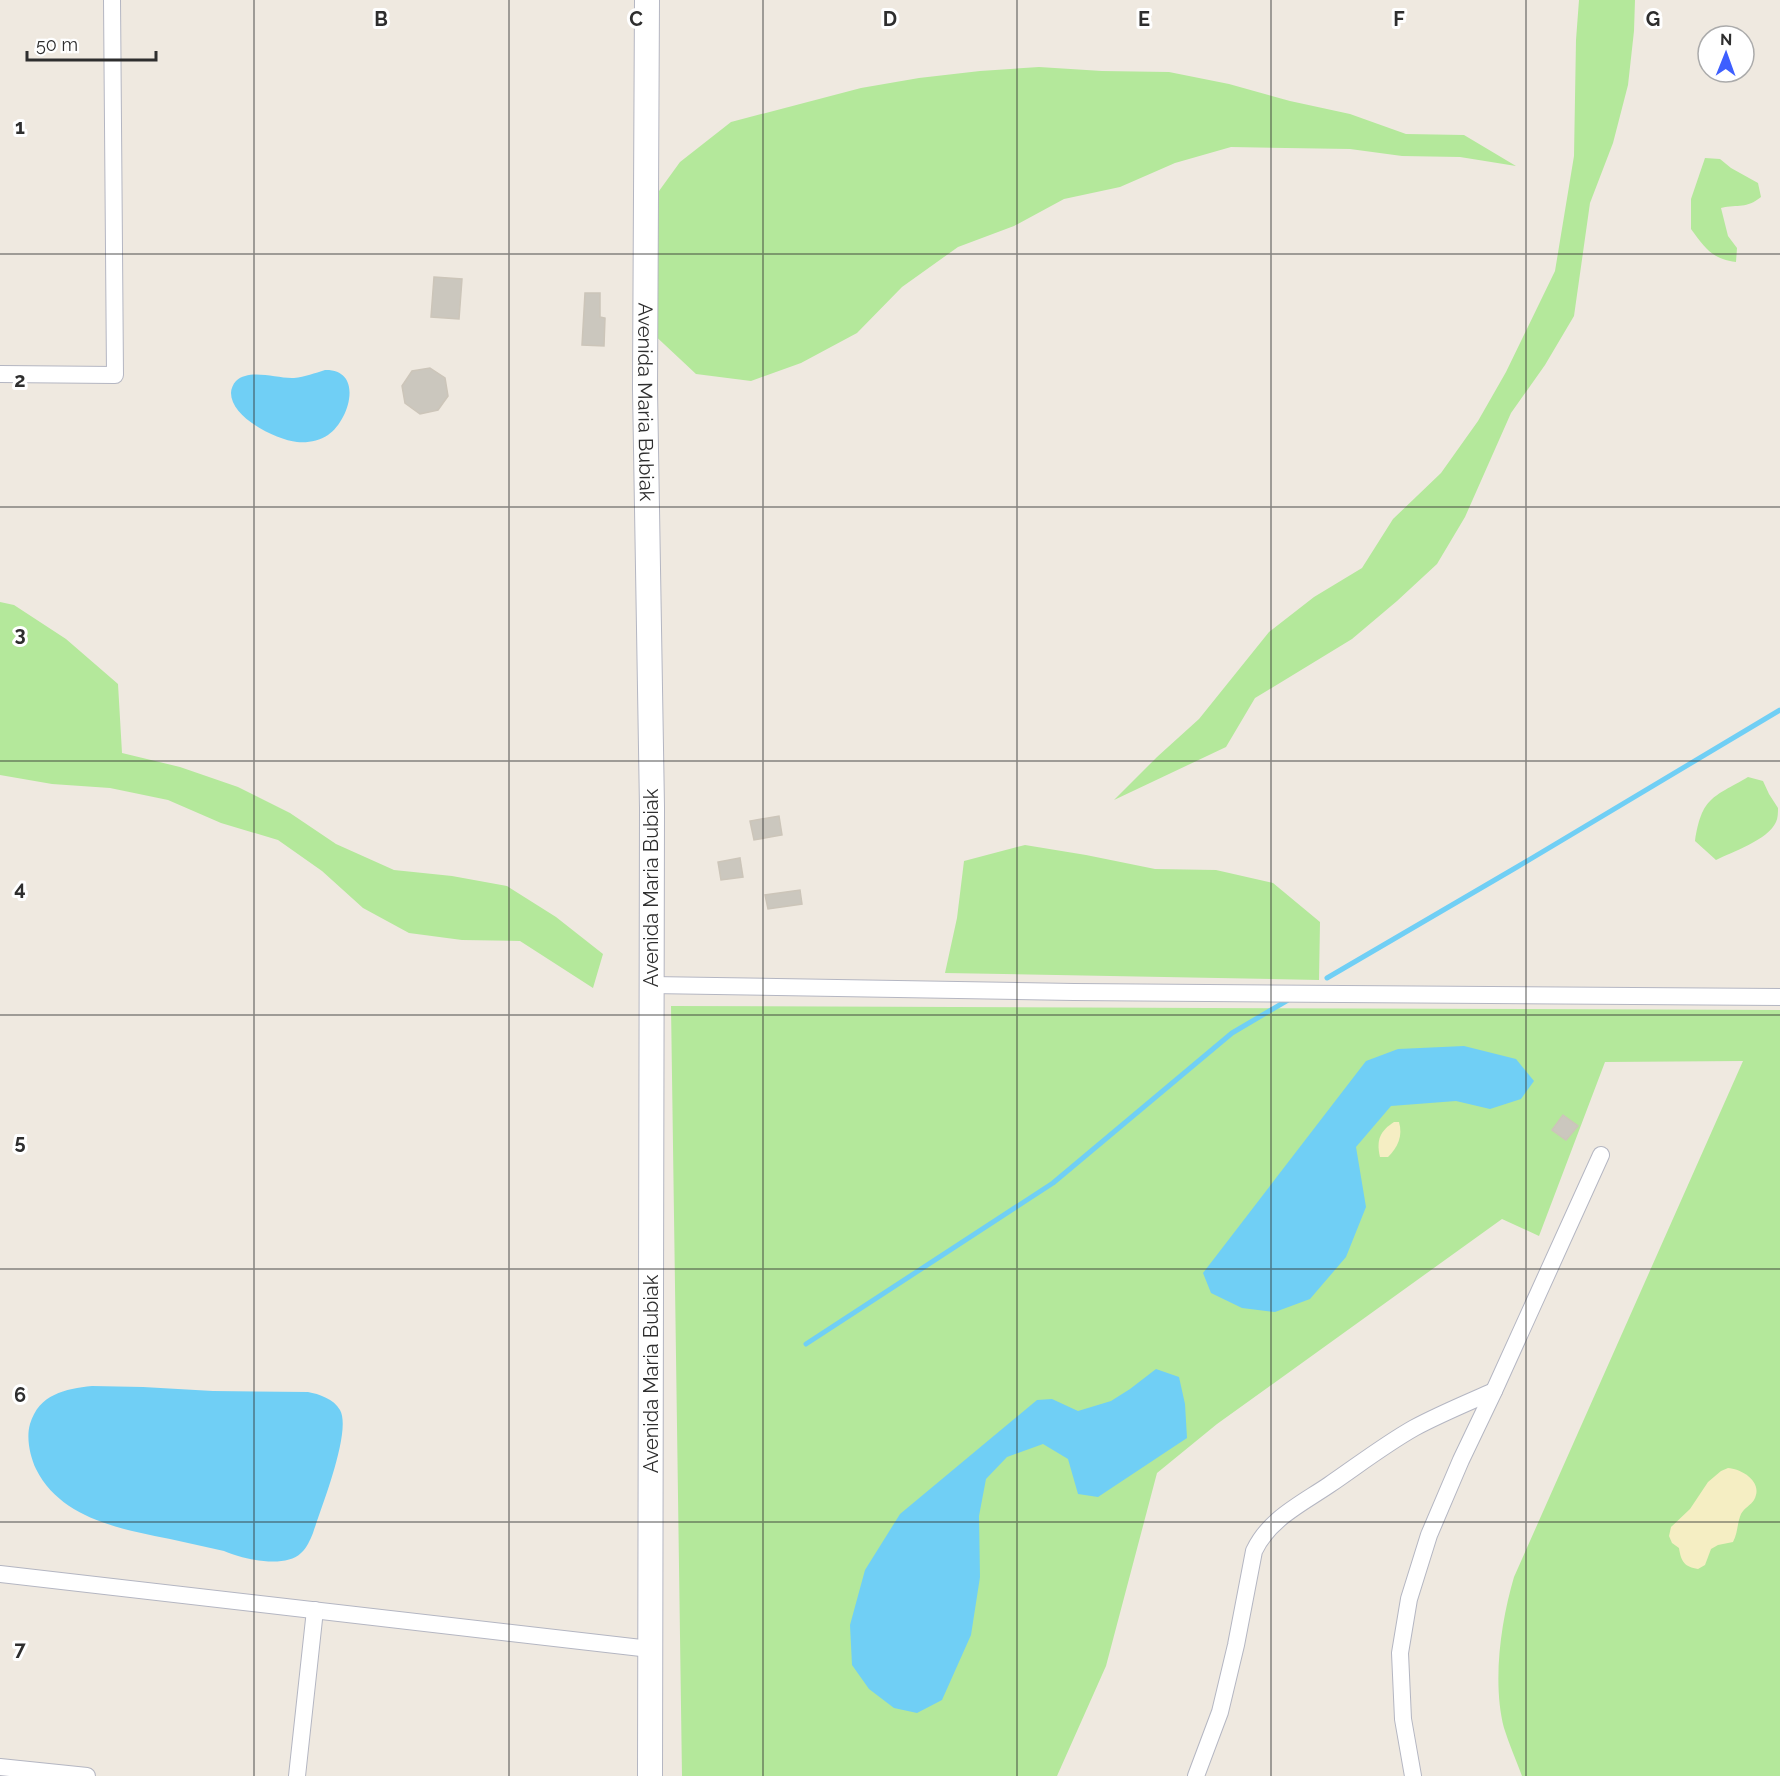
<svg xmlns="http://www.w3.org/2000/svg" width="1780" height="1776" font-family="Raleway,sans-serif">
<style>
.green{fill:#b4e89b}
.sand{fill:#f5eec3}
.water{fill:#70cff5}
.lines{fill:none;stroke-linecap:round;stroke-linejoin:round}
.stream{stroke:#70cff5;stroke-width:5}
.building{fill:#cbc7be;stroke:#ccc5b9;stroke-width:1.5}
.street-casing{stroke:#b4b6c2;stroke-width:18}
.secondary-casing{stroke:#b4b6c2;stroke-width:26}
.street{stroke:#fff;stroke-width:16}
.secondary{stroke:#fff;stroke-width:24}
.grid{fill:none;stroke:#2e2e2e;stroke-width:1.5;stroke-opacity:0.55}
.labels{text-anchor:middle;stroke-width:6;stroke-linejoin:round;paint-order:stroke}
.street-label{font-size:20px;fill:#2e2e2e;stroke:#fff}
.grid-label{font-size:20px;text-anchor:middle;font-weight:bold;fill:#2e2e2e;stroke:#fff;stroke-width:6;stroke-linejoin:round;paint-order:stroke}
</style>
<rect width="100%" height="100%" fill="#efe9e0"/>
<g class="green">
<polygon points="1579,0 1635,0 1634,31 1628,85 1613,143 1590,203 1574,316 1545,365 1511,413 1465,517 1437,564 1397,601 1352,639 1255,698 1226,747 1114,800 1157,757 1199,719 1269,632 1314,597 1362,568 1393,519 1441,473 1478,421 1506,372 1555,271 1574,156 1576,40"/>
<polygon points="1039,67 1102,71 1169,72 1229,84 1290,101 1350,114 1406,134 1464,135 1516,166 1460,157 1402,156 1350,149 1231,147 1175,163 1120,187 1064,199 1014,226 958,247 902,287 857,333 801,363 751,381 696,374 649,330 646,209 680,162 731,122 861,88 919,78 980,71"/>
<path d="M1705 158 1720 159 1731 168 1758 183 1761 197C1746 209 1739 204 1721 208L1728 236 1737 248 1736 262C1712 259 1705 248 1691 229V199Z"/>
<polygon points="0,602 14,605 66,639 118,684 122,753 180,767 238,787 290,813 336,844 394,870 452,876 507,886 556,917 603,954 593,988 520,941 462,940 409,933 363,908 322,871 278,840 221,823 168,800 110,788 52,784 0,775"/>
<path d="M1748 777 1763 781 1769 794 1778 808C1778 812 1778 818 1776 822 1768 840 1732 852 1716 860L1695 841C1702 797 1712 798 1748 777Z"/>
<polygon points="1025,845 1086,855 1155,869 1216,870 1273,883 1320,922 1319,980 945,973 957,918 964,861"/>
<path d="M671 1006 1780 1010V1776H1522C1516 1760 1509 1744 1504 1728 1492 1682 1501 1621 1514 1577L1743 1061 1605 1062 1539 1236 1502 1219 1217 1424 1157 1473 1106 1666 1057 1776H682Z"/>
</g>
<g class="sand">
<path d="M1394 1122H1399C1403 1136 1398 1147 1388 1157H1380C1376 1140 1380 1131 1394 1122Z"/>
<path d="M1728 1468C1742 1469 1764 1482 1754 1500 1751 1505 1744 1508 1741 1514 1737 1523 1738 1533 1733 1542L1718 1545 1711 1549 1705 1565 1698 1569C1685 1567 1681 1562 1679 1548L1672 1543 1669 1536 1671 1527 1690 1509 1708 1482 1721 1471Z"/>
</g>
<g class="water">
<path d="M325 370C364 369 350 420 328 435 319 441 308 443 297 442 277 440 231 418 231 393 231 389 233 384 236 381 250 368 277 379 294 378 305 377 315 373 325 370Z"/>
<polygon points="1464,1046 1516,1059 1534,1081 1521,1099 1490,1109 1456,1101 1391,1106 1356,1147 1366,1207 1346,1257 1310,1299 1275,1312 1242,1308 1211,1293 1203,1273 1366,1061 1398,1049"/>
<polygon points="1156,1369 1179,1377 1185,1404 1187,1438 1098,1497 1078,1494 1068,1459 1043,1444 1007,1457 986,1479 979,1516 980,1577 971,1635 942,1700 917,1713 894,1708 869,1689 852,1665 850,1625 865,1570 900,1514 1037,1400 1052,1399 1078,1411 1111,1401 1130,1389"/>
<path d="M92 1386 143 1387 213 1391 308 1392C319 1394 334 1399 340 1410 352 1431 321 1508 313 1533 310 1540 307 1548 301 1553 285 1569 242 1559 224 1551 206 1547 188 1543 170 1539 121 1529 61 1519 36 1469 30 1456 26 1438 30 1424 39 1394 65 1389 92 1386Z"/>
</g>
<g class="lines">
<g class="stream">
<polyline points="1327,978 1517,867 1780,710"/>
<polyline points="806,1344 1053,1183 1232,1033 1288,1000"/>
</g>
</g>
<g class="building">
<polygon points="434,277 462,279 459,319 431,317"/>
<polygon points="585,293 600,293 600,317 605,318 604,346 582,345"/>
<polygon points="430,368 445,378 448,396 438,410 420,414 405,403 402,386 412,371"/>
<polygon points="779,816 782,835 754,840 750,821"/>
<polygon points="740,858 743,877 721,880 718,862"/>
<polygon points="800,890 802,904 768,909 765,895"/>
<polygon points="1563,1115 1578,1126 1566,1140 1552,1130"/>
</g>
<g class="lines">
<defs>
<g id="street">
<polyline points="0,374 115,375 112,0"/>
<polyline points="651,985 1074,992 1780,997"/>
<polyline points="0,1574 650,1649"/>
<polyline points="0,1767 87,1776"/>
<polyline points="297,1776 315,1610"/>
<path d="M1196 1776 1220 1712 1236 1645 1254 1551C1269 1519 1301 1504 1329 1485 1357 1466 1384 1445 1414 1428 1440 1414 1467 1403 1494 1391"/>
<polyline points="1413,1776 1403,1719 1400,1653 1409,1599 1429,1535 1461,1460 1494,1391 1601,1155"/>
</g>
<g id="secondary">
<path id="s1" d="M647 0 645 389 652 808 650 1776"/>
</g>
</defs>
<use href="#street" class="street-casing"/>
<use href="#secondary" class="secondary-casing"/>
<use href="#street" class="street"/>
<use href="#secondary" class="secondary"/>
</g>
<path class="grid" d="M254 0V1776M509 0V1776M763 0V1776M1017 0V1776M1271 0V1776M1526 0V1776M0 254H1780M0 507H1780M0 761H1780M0 1015H1780M0 1269H1780M0 1522H1780"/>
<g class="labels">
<g class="street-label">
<text dy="7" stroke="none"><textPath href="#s1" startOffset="402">Avenida Maria Bubiak</textPath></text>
<text transform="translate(651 888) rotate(-90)" y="7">Avenida Maria Bubiak</text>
<text transform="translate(651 1374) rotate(-90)" y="7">Avenida Maria Bubiak</text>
</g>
</g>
<g class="grid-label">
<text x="381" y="26">B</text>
<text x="636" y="26">C</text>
<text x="890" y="26">D</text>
<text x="1144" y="26">E</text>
<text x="1399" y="26">F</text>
<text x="1653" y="26">G</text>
<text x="20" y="134">1</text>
<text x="20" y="387">2</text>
<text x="20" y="641">3</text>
<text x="20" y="895">4</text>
<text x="20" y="1149">5</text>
<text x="20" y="1402">6</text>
<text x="20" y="1656">7</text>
</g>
<g transform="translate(1726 54) rotate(1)"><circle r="28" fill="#ffffff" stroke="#ababab" stroke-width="1.5"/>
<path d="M0-4.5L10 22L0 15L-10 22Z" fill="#3e5fff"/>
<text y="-9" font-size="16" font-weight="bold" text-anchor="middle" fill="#2e2e2e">N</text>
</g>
<path d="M27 51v9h129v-9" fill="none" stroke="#2e2e2e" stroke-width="3"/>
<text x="36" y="51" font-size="18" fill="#2e2e2e" stroke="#ffffff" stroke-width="4.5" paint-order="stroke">50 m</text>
</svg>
